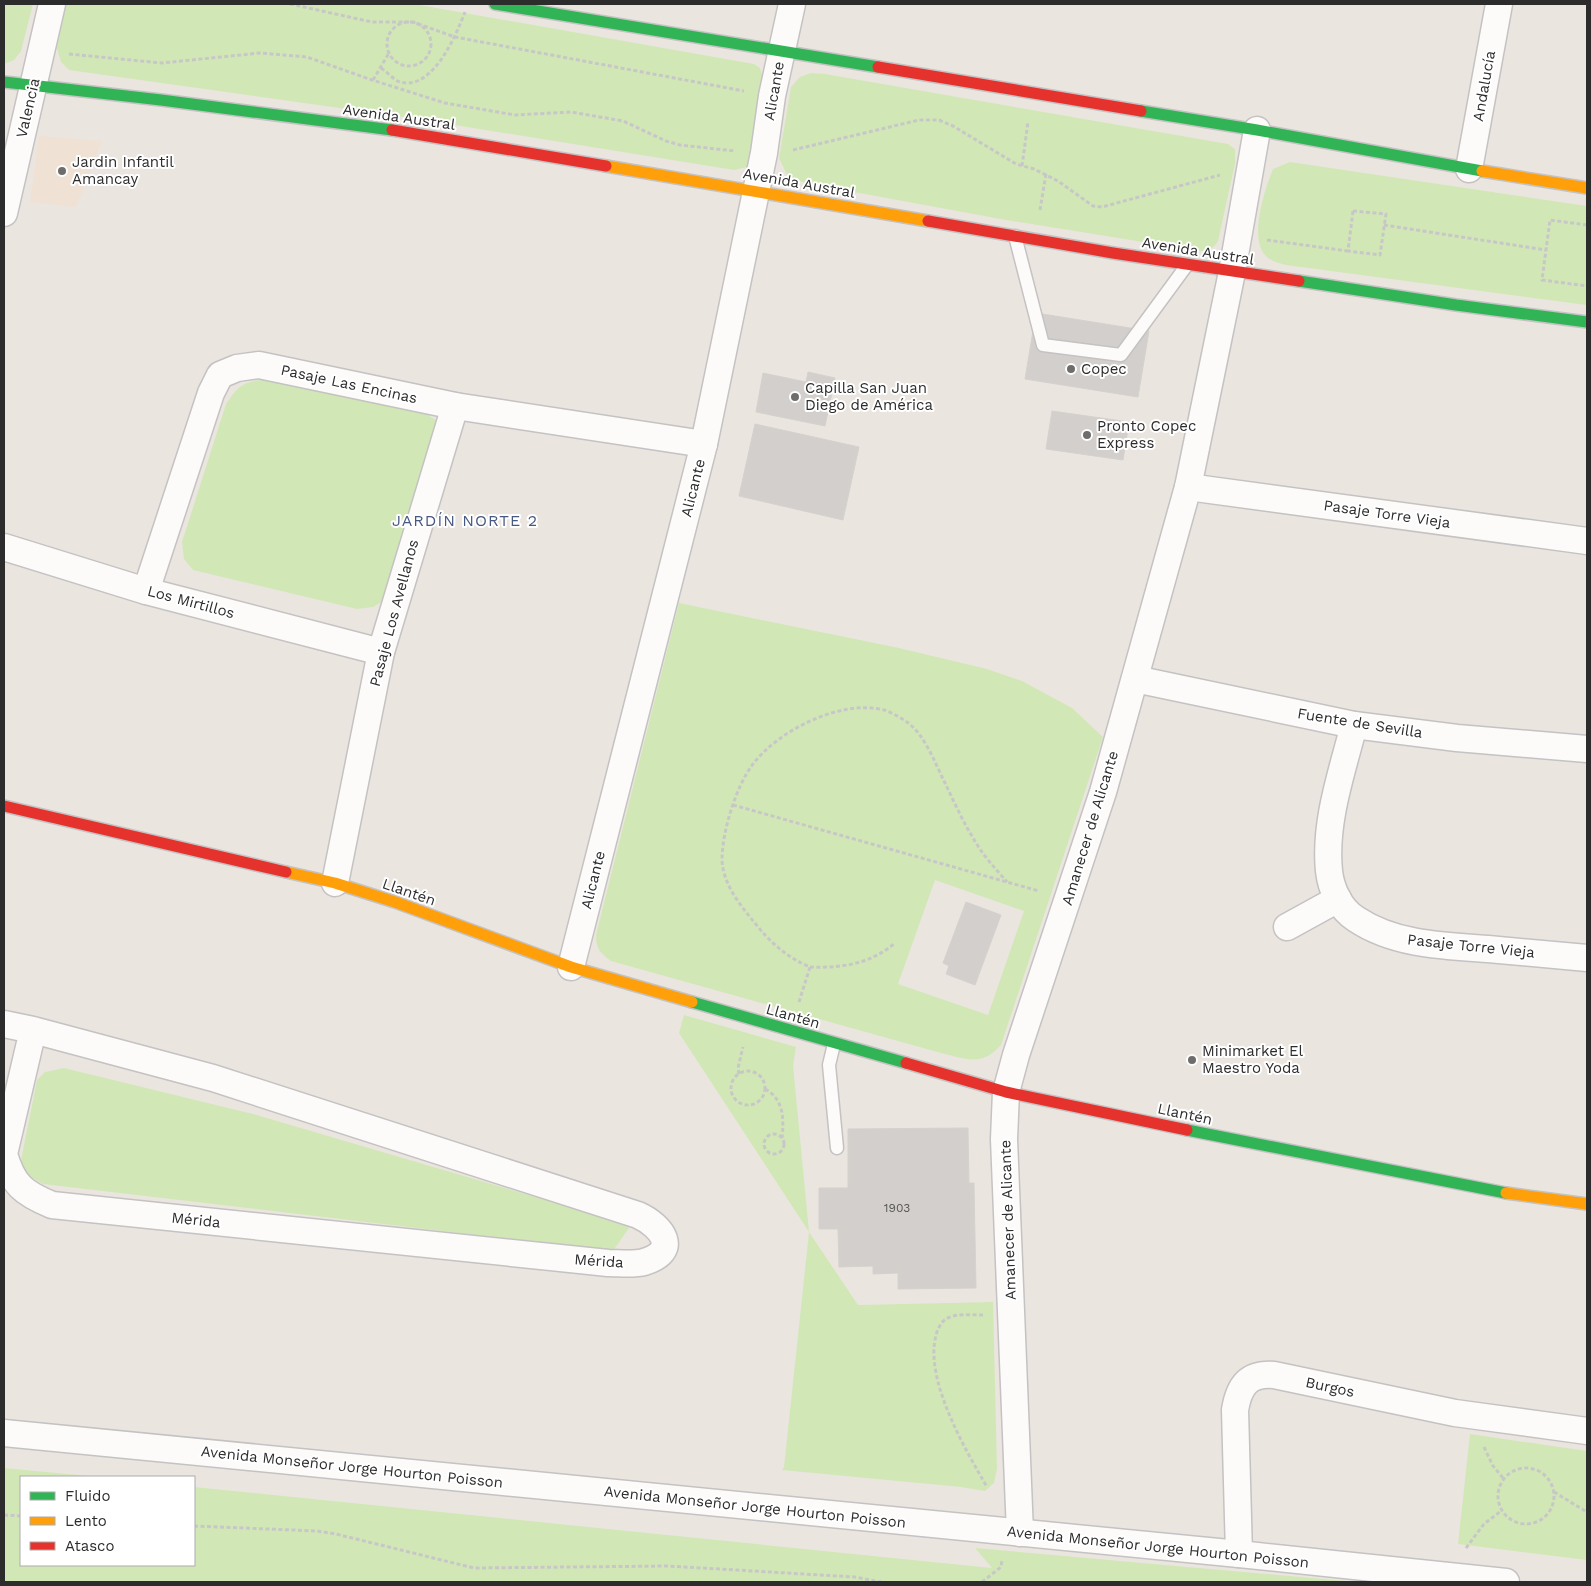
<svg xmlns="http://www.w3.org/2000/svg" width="1591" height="1586" font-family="'Work Sans',sans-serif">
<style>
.education{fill:#efe2d4}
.green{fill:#d1e8b6;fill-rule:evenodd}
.building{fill:#d3cfcc;stroke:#d5d1cc}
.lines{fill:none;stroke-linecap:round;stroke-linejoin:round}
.lane-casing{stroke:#c4c2c2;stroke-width:15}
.street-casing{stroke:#c4c2c2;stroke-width:29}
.fast-casing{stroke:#c4c2c2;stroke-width:14}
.slow-casing{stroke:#c4c2c2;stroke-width:14}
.jam-casing{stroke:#c4c2c2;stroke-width:14}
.path{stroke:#c8c7c7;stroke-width:3;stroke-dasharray:4 2.5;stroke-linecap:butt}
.lane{stroke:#fcfbfa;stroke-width:12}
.street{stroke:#fcfbfa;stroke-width:26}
.fast{stroke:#30b455;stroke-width:11}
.slow{stroke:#ff9f0a;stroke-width:11}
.jam{stroke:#e5322d;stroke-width:11}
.poi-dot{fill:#6f6d6b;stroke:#fff;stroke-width:2}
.labels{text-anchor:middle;stroke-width:4;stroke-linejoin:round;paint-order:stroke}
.number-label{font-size:12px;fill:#565655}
.street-label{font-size:15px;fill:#2c2c2c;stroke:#fff}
.poi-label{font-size:15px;fill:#2c2c2c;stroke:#fff;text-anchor:start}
.neighbourhood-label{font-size:16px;letter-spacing:1px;fill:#475881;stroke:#fff}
</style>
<rect width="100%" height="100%" fill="#ebe5e0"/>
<polygon class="education" points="39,136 102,141 76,207 30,202"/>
<g class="green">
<polygon points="4,4 33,4 21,51 14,60 4,64"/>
<polygon points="64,4 414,4 754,64 760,68 764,81 752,154 747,167 734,170 411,118 69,70 61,62 56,45"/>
<path d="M811 73 825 74 1228 144 1235 149V164L1218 241C1213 249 1208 251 1199 251L1006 220 805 183 787 175 779 158 791 87 800 77Z"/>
<path d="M1290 162 1587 206V305L1286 265C1279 263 1270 261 1265 255 1249 237 1265 188 1273 169Z"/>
<path d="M272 379 425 413 437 421 385 600 373 607 357 609 193 570 184 559 182 542 226 404C240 382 246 381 272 379Z"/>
<path d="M679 603 899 648 987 669 1022 681 1072 708 1103 737 1001 1045C981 1067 967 1059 941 1053L611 961C600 953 596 949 596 935ZM935 880 1024 911 988 1015 898 984Z"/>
<polygon points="684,1015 796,1047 793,1065 809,1232 858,1305 993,1302 997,1469 994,1483 985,1491 961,1487 782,1470 784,1467 809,1232 679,1033"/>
<polygon points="64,1068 253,1114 631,1225 613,1251 43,1184 31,1177 20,1165 37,1080 45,1072"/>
<polygon points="1470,1434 1587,1451 1587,1560 1458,1544"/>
<polygon points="4,1468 99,1477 21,1477 21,1565 194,1565 194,1487 992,1568 975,1548 1356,1582 4,1582"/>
</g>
<g class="building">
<polygon points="1036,313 1149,331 1138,397 1025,379"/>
<polygon points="808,372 835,378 825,426 756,412 763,373 806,382"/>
<polygon points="1052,411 1129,422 1123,460 1046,449"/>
<polygon points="755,424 859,447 843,520 739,496"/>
<polygon points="966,902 1001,915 975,985 946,974 949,966 943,963"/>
<polygon points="968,1128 969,1183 974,1183 976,1288 898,1289 898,1273 873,1274 873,1266 839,1267 838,1229 819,1229 819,1188 848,1188 848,1129"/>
</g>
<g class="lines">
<defs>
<g id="lane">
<polyline points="1015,236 1043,345 1121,355 1187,265"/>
<polyline points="834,1044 829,1065 837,1148"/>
</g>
<g id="street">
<polyline points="1469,169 1499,4"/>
<polyline points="4,213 52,4"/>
<polyline points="1188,487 1587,541"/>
<polyline points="4,547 146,591 381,652"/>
<polyline points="146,591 211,393 220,375 237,368 259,365 455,406 704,444"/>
<polyline points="1135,679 1354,725 1457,738 1587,749"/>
<path d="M1354 725C1342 772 1324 822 1329 871 1331 889 1340 909 1356 919 1395 945 1444 946 1488 949 1521 952 1554 955 1587 958"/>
<polyline points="335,883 381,652 455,406"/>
<polyline points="1287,927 1338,899"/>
<polyline points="571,967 704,444 764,153 772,96 792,4"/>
<path d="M4 1024 33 1030 213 1078 638 1215C662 1226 681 1251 644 1262 633 1265 619 1263 608 1263L52 1205C23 1193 13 1185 4 1154L33 1030"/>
<polyline points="4,1433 1239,1554 1506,1582"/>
<polyline points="1020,1533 1004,1139 1006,1092 1016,1055 1103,792 1188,487 1232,272 1257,130"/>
<path d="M1239 1554 1235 1410C1239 1386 1248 1373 1274 1375L1455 1413 1587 1431"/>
</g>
<g id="fast">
<polyline points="495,4 878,67"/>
<polyline points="4,82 161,100 392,130"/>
<polyline points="1141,111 1257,130 1482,171"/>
<polyline points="1299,281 1456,305 1587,322"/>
<polyline points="692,1002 906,1063"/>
<polyline points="1187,1130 1506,1193"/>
</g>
<g id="slow">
<polyline points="606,166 928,221"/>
<polyline points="1482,171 1587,188"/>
<polyline points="286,872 335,883 395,902 571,967 692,1002"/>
<polyline points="1506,1193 1587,1204"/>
</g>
<g id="jam">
<polyline points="878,67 1141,111"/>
<polyline points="392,130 606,166"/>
<polyline points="928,221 1113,253 1299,281"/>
<polyline points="4,806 286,872"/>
<polyline points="906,1063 1006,1092 1187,1130"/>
</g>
</defs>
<use href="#lane" class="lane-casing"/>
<use href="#street" class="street-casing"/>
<use href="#fast" class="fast-casing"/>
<use href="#slow" class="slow-casing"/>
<use href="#jam" class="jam-casing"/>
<g class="path">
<polyline points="290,4 372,22 413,22 455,37 744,91"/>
<circle cx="409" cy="44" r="22"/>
<polyline points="69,54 162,63 260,53 307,57 372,80 445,103 515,115 571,112 623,121 666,141 680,145 735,151"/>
<path d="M381 68C387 72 394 80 400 82 433 91 456 35 465 12"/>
<polyline points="373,80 389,53"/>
<polyline points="793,150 919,120 939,120 953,126 1016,164 1034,169 1058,181 1093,206 1102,207 1220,175"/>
<polyline points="1022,166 1028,122"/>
<polyline points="1040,210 1046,174"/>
<polygon points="1353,211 1386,214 1380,255 1348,251"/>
<polyline points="1384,225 1546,250"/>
<polyline points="1587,225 1550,220 1542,280 1587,286"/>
<polyline points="1267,240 1348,251"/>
<polyline points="733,805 1039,891"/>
<path d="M810 967C831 968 856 966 875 956 882 953 889 948 895 943"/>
<path d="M799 1002 810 967C786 957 770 942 754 922 740 905 723 884 722 860 722 832 736 786 753 764 779 730 841 699 884 710 891 712 901 718 907 722 925 735 935 763 945 783 955 804 965 826 978 846 986 859 997 870 1007 882"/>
<circle cx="748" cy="1088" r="17"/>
<polyline points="739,1074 738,1068 743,1047"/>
<path d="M765 1089C784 1099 784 1119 782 1138"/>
<circle cx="774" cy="1144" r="10"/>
<path d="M983 1315C972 1315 955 1313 946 1319 941 1322 939 1327 937 1332 922 1376 965 1449 987 1487"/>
<polyline points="1484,1447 1493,1466 1503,1478"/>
<circle cx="1526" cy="1496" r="28"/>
<polyline points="1554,1492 1587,1512"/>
<polyline points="4,1515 21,1516"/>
<polyline points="194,1526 317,1531 336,1534 474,1568 668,1566 855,1577 881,1582"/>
<polyline points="1466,1548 1484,1524 1501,1511"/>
<polyline points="982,1582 1001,1567 1002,1560"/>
</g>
<use href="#lane" class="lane"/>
<use href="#street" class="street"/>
<use href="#fast" class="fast"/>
<use href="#slow" class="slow"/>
<use href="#jam" class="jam"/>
</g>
<g class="poi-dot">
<circle cx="62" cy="171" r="5"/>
<circle cx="1071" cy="369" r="5"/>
<circle cx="795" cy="397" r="5"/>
<circle cx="1087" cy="435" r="5"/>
<circle cx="1192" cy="1060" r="5"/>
</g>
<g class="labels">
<g class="number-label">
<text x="897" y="1212">1903</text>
</g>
<g class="street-label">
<text transform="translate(1484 86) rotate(-80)" y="5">Andalucía</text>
<text transform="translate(774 91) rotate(-80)" y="5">Alicante</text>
<text transform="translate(28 108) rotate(-77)" y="5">Valencia</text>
<text transform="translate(399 117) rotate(8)" y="5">Avenida Austral</text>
<text transform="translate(799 183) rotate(10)" y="5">Avenida Austral</text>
<text transform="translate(1198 251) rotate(9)" y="5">Avenida Austral</text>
<text transform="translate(349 384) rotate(12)" y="5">Pasaje Las Encinas</text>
<text transform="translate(693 488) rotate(-76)" y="5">Alicante</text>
<text transform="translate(1387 514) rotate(8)" y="5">Pasaje Torre Vieja</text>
<text transform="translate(191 602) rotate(15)" y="5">Los Mirtillos</text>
<text transform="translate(394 613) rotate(-75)" y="5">Pasaje Los Avellanos</text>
<text transform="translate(1360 723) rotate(9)" y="5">Fuente de Sevilla</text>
<text transform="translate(1090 828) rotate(-73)" y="5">Amanecer de Alicante</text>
<text transform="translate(593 880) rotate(-76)" y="5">Alicante</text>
<text transform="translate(409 892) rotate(19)" y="5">Llantén</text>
<text transform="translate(1471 946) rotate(6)" y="5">Pasaje Torre Vieja</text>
<text transform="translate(793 1016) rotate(16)" y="5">Llantén</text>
<text transform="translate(1185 1114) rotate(12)" y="5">Llantén</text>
<text transform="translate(196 1220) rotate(6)" y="5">Mérida</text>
<text transform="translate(1008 1220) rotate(-92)" y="5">Amanecer de Alicante</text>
<text transform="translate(599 1261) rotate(4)" y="5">Mérida</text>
<text transform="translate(1330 1387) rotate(12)" y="5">Burgos</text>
<text transform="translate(352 1467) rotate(6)" y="5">Avenida Monseñor Jorge Hourton Poisson</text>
<text transform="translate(755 1507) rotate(6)" y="5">Avenida Monseñor Jorge Hourton Poisson</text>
<text transform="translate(1158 1547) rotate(6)" y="5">Avenida Monseñor Jorge Hourton Poisson</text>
</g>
<g class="poi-label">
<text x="72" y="167">Jardin Infantil<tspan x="72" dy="17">Amancay</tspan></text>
<text x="1081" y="374">Copec</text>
<text x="805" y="393">Capilla San Juan<tspan x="805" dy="17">Diego de América</tspan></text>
<text x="1097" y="431">Pronto Copec<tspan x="1097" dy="17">Express</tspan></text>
<text x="1202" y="1056">Minimarket El<tspan x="1202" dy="17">Maestro Yoda</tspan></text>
</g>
<g class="neighbourhood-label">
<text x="465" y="526">JARDÍN NORTE 2</text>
</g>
</g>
<rect width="1591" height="1586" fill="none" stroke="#2c2c2c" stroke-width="10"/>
<rect x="20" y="1476" width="175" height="90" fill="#ffffff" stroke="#ababab"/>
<rect x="30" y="1492" width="25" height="8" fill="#30b455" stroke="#ababab"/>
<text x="65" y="1501" font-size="15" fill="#2c2c2c">Fluido</text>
<rect x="30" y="1517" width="25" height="8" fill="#ff9f0a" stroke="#ababab"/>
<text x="65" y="1526" font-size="15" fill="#2c2c2c">Lento</text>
<rect x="30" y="1542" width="25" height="8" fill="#e5322d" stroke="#ababab"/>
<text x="65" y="1551" font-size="15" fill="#2c2c2c">Atasco</text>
</svg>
